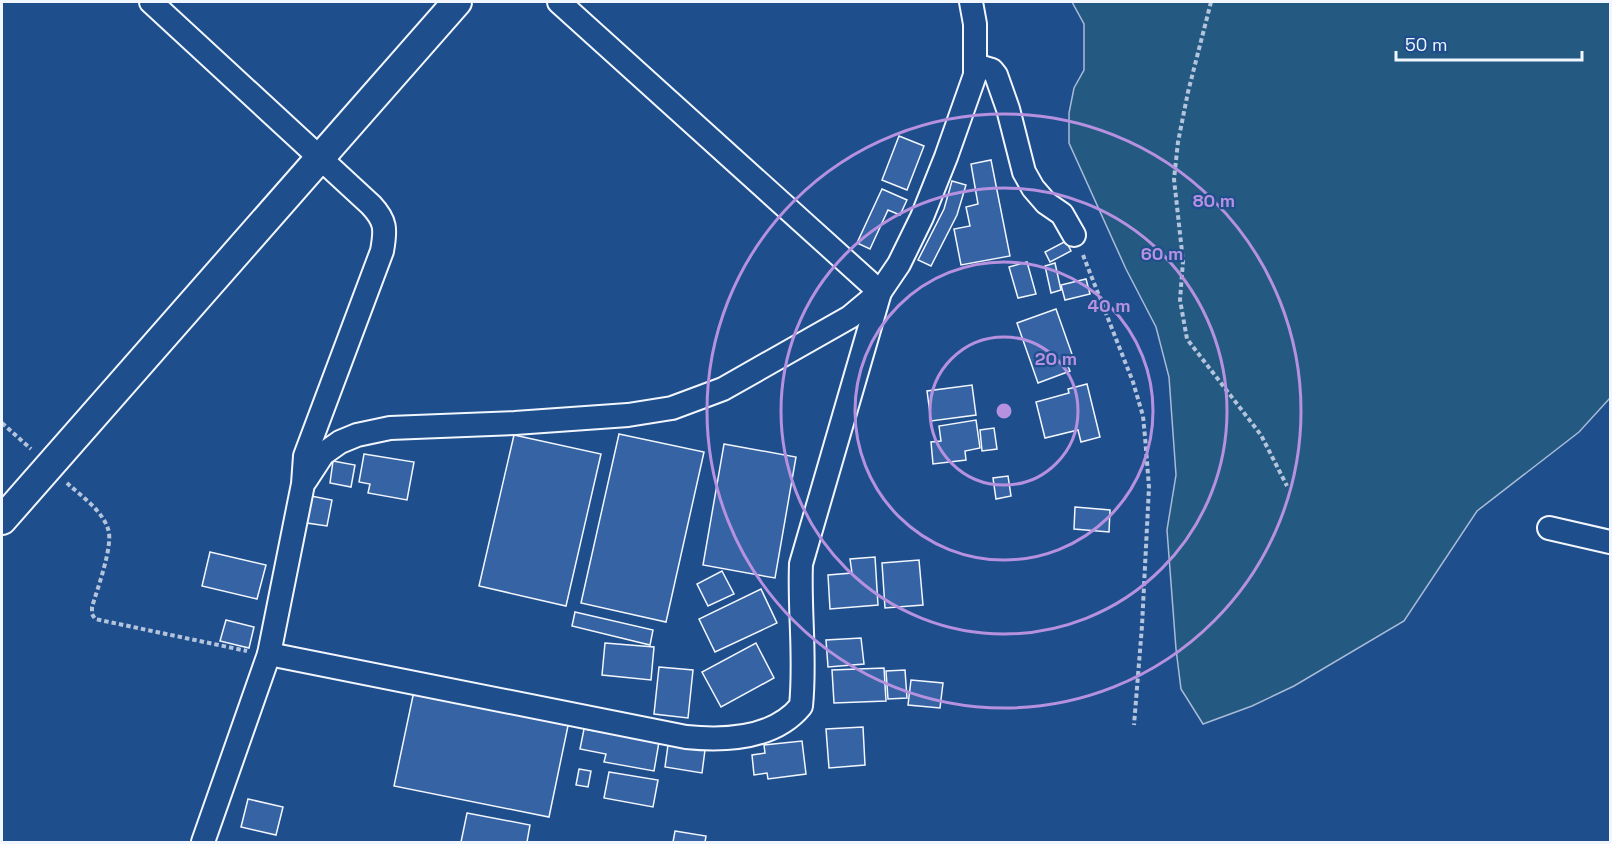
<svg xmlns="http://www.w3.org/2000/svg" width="1612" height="844" font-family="'Space Grotesk',sans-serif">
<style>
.green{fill:#245a82;stroke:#a8bbd7;stroke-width:1.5}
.building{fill:#3563a3;stroke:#f2f6ff;stroke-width:1.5}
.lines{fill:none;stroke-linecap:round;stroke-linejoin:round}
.minor-casing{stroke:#f2f6ff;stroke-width:26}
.tertiary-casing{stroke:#f2f6ff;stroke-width:32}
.path{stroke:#b3c4dc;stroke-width:4;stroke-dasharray:4.5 3;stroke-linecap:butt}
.minor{stroke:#1f4e8c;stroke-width:22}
.tertiary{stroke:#1f4e8c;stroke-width:28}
.ring{fill:none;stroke:#b691df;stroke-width:3}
.centre{fill:#b691df;stroke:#1f4e8c;stroke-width:3}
.ring-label{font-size:18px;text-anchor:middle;font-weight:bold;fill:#b691df;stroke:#1f4e8c;stroke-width:4.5;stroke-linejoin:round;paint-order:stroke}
</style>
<rect width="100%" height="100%" fill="#1f4e8c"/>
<polygon class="green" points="1072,2 1610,2 1610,398 1579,432 1477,511 1404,621 1294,686 1252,706 1203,724 1181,689 1176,649 1167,530 1176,475 1169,377 1156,327 1126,269 1069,143 1069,113 1074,88 1084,70 1084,24"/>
<g class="building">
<polygon points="899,136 924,146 907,190 882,180"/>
<polygon points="991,160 1010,256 961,265 954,229 970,226 966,207 978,204 971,164"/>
<polygon points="952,181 966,185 957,215 931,266 918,260 944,209"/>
<polygon points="882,189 907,200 900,215 888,210 870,249 857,243"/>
<polygon points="1066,241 1071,251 1050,262 1045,252"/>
<polygon points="1027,262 1036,294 1018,298 1009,267"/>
<polygon points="1055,263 1061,290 1051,293 1045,266"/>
<polygon points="1086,279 1090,294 1065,300 1061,285"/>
<polygon points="1056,309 1073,357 1065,360 1070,371 1038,383 1017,323"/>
<polygon points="1087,384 1100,437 1081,442 1078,430 1045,438 1036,402 1069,393 1068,389"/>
<polygon points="972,385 976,415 931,421 927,391"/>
<polygon points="976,420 980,448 965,451 966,460 933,464 931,442 941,441 939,426"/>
<polygon points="994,428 997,449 982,451 980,430"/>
<polygon points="619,434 704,452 666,622 581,603"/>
<polygon points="514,435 601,454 566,606 479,586"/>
<polygon points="724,444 796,457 775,578 703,565"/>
<polygon points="364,454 414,462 407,500 368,493 370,484 359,482"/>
<polygon points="333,461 355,465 351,487 330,483"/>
<polygon points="1008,476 1011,496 996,499 993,478"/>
<polygon points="311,496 332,500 327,526 307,523"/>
<polygon points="1075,507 1110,510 1109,532 1074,529"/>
<polygon points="210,552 266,565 257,599 202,586"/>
<polygon points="875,557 878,605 830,609 828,575 852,573 850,559"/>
<polygon points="919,560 923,605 885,608 882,563"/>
<polygon points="722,571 734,594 708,606 697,584"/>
<polygon points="761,589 777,623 715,652 699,619"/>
<polygon points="575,612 653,630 650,645 572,626"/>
<polygon points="226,620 254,627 249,648 220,641"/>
<polygon points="861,638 864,664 828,667 826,640"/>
<polygon points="605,643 654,647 651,680 602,675"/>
<polygon points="756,643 774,678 721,707 702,672"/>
<polygon points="659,667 693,670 688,718 654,714"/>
<polygon points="884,668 886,701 834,703 832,670"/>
<polygon points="905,670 907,698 888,699 886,671"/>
<polygon points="911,680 943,683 940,708 908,705"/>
<polygon points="414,691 569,721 549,817 394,786"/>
<polygon points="863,727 865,765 829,768 826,729"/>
<polygon points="584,729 659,742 654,771 604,762 606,754 580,749"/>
<polygon points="802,741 806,774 768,779 767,773 754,775 752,755 765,753 764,745"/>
<polygon points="668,745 705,750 702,773 665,767"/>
<polygon points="579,769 591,771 588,787 576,785"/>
<polygon points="609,772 658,780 653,807 604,798"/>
<polygon points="248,799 283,807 276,835 241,827"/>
<polygon points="467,813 530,825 527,842 461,842"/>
<polygon points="675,831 706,836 705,842 673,842"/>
</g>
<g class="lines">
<defs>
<g id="minor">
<path d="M151 2 371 205C386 221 386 229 382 251L305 456 303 484 269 654 203 842"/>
<polyline points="975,65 992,70 996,75 1008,109 1024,172 1033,188 1046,203 1062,214 1074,235"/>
<polyline points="306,480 323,454 340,442 357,435 390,428 515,423 628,415 672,408 723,389 850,317 880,292 899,264 922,217 946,157 975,75 975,24 971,2"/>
<polyline points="1549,528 1610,542"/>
<path d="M269 654 686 737C726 741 774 739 801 706 806 658 799 611 801 564L880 292 559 2"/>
</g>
<polyline id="tertiary" points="2,520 457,2"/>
</defs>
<use href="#minor" class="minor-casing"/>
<use href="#tertiary" class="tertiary-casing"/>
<g class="path">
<polyline points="1211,2 1188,92 1178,142 1174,179 1183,261 1180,300 1187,339 1261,435 1287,486"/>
<polyline points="1083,255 1133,382 1143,416 1145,437 1149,487 1142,626 1134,725"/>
<polyline points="2,423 31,449"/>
<path d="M67 483C81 496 102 510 108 529 114 544 97 590 92 607V614L95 619 247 651"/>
</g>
<use href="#minor" class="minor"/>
<use href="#tertiary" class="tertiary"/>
</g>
<g class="ring">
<circle cx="1004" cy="411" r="74"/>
<circle cx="1004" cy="411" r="149"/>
<circle cx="1004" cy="411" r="223"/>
<circle cx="1004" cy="411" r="297"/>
</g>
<circle cx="1004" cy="411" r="9" class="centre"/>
<g class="ring-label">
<text x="1214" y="207">80 m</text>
<text x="1162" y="260">60 m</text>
<text x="1109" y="312">40 m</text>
<text x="1056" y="365">20 m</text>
</g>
<rect width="1612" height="844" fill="none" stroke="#f2f6ff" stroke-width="6"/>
<path d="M1396 51v9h186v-9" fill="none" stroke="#f2f6ff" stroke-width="3"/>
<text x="1405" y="51" font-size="18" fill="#f2f6ff" stroke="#1f4e8c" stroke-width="4.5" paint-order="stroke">50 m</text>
</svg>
